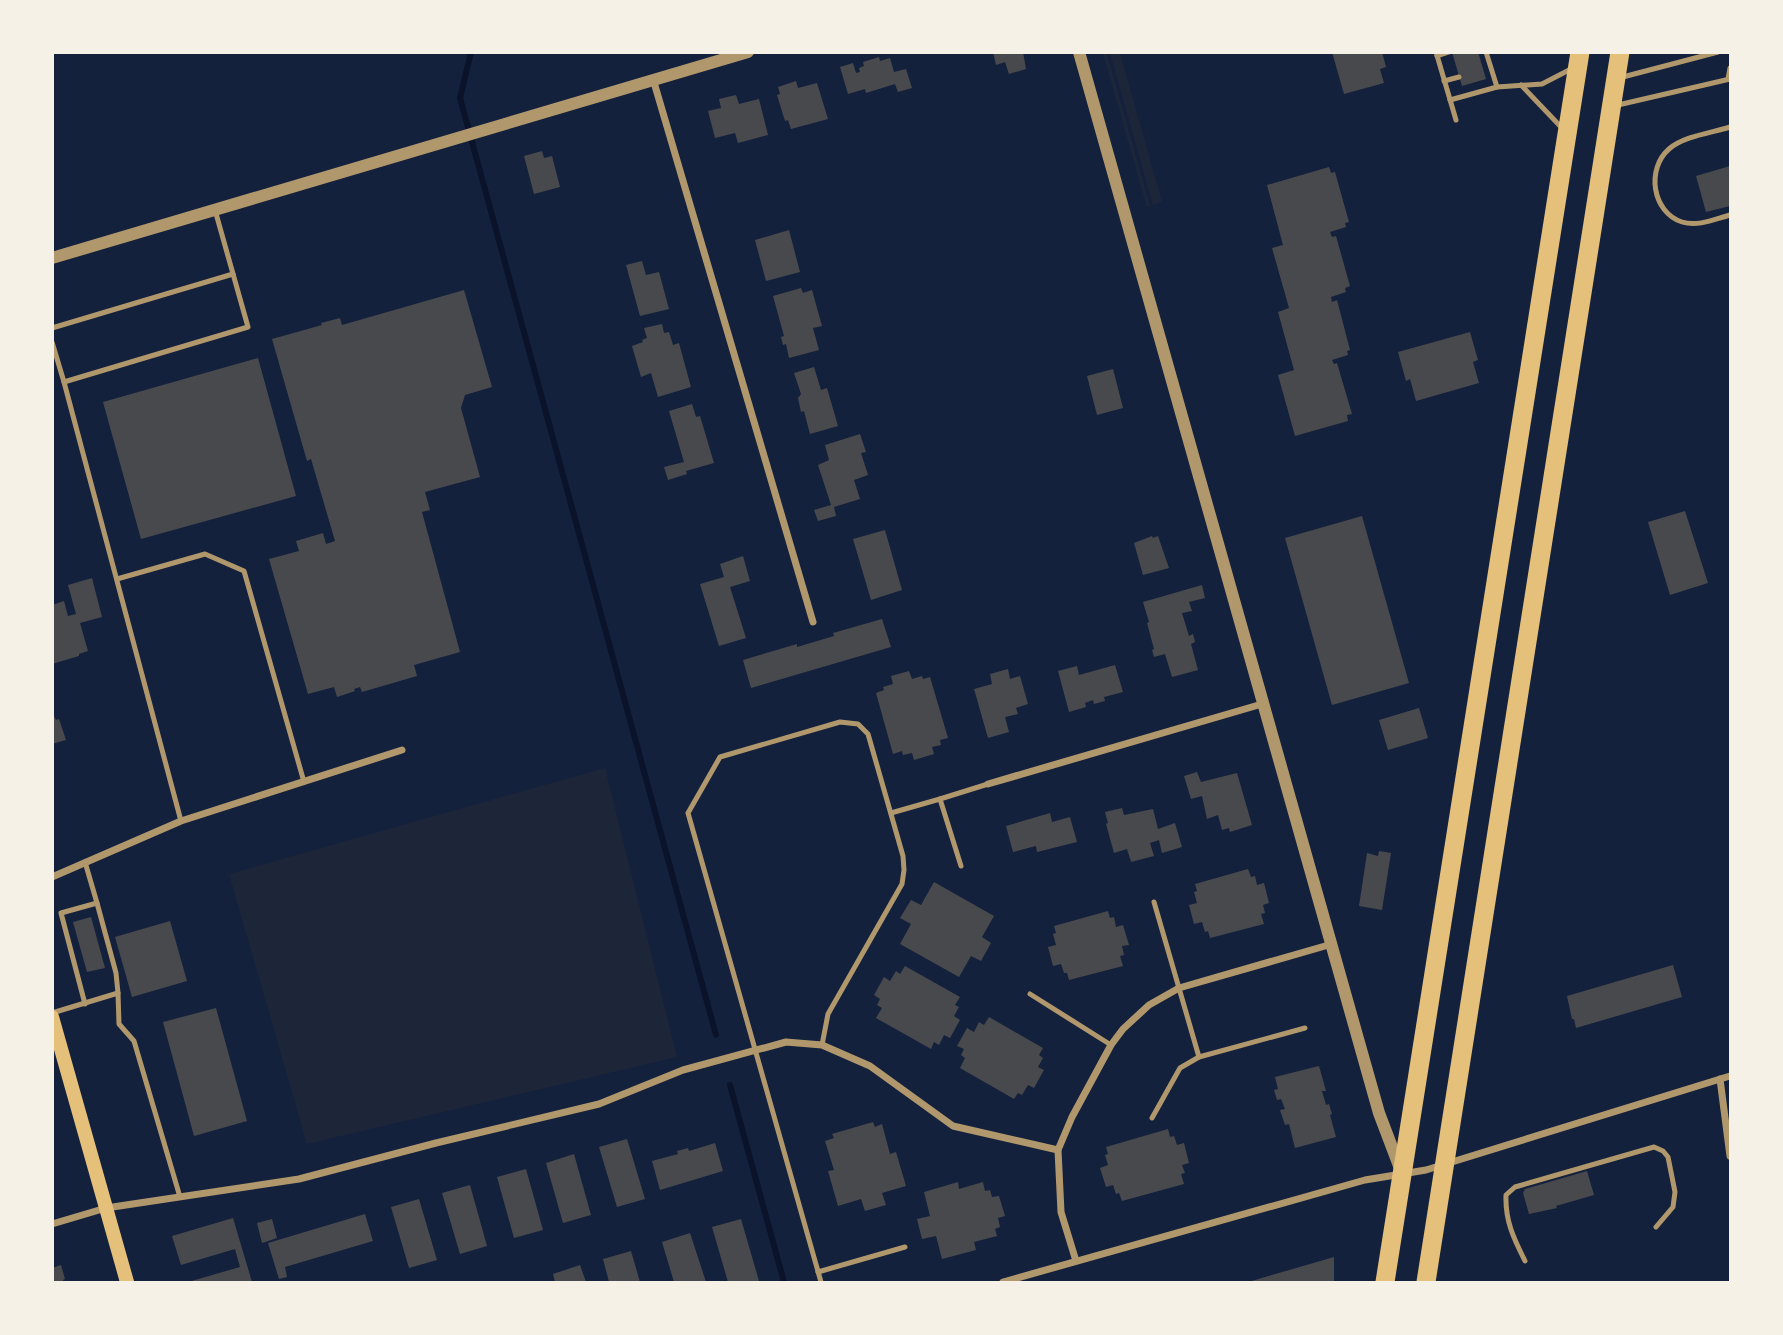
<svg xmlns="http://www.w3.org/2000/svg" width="1783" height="1335" font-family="Bitter,serif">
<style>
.green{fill:#1d2539}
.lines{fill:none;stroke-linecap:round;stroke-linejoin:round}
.stream{stroke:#0b132b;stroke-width:6}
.building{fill:#48494c}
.service{stroke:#b1986c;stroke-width:5}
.minor{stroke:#b1986c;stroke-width:7}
.tertiary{stroke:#b1986c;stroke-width:12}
.secondary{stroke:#e5c07b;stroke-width:14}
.trunk{stroke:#e5c07b;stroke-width:19}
</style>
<rect width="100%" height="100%" fill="#14213d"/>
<g class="green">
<polygon points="1103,53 1106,53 1109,61 1150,206 1147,207"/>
<polygon points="1110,53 1120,53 1162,202 1153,205"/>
<polygon points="605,768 677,1057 307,1144 229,874"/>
</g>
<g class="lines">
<g class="stream">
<polyline points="471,52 460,98 716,1035"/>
<polyline points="730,1085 784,1282"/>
</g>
</g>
<g class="building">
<polygon points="993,52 1023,52 1026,69 1009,74 1005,62 996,65"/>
<polygon points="1332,52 1382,52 1386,67 1380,69 1384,83 1344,94"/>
<polygon points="1452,52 1478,52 1486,79 1462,86"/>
<polygon points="879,57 880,61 890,58 894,72 906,69 912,88 898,92 895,84 866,93 865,89 848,94 840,67 853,63 856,73 860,72 859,68 864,66 863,62"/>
<polygon points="796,81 798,88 817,83 828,119 791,129 788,120 785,121 777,95 780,94 778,87"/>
<polygon points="736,95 739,104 759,99 768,135 738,143 735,133 715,138 708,111 721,108 719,99"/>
<polygon points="542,151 544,158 552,156 560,187 534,194 524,156"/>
<polygon points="1730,166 1730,206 1706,212 1696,176"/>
<polygon points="1329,167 1331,173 1335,172 1349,222 1345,223 1346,227 1330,232 1332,237 1336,236 1350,286 1345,288 1346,292 1331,297 1332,302 1337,300 1350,350 1347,351 1348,355 1332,360 1334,364 1337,363 1352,414 1347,415 1348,421 1295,436 1278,375 1294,370 1278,312 1289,308 1272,248 1283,245 1267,185"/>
<polygon points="789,230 800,272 766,281 755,240"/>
<polygon points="642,261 646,275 659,272 669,309 640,316 626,265"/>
<polygon points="801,288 803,293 812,290 822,326 813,328 819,350 789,358 786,344 783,345 781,337 784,336 773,296"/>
<polygon points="464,290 492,387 465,395 461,408 480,477 425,492 430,510 422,512 460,652 414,665 417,676 362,692 360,687 354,689 355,691 337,697 334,687 308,694 269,559 299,551 296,541 323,533 326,544 335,541 311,459 307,461 272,339 322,325 321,323 340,318 342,325"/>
<polygon points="662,324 664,333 669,332 673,345 679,343 691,387 658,397 651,373 641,377 632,346 643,342 642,340 647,338 644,328"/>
<polygon points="1470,332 1478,360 1473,362 1479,383 1416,401 1410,379 1406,381 1398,352"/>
<polygon points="258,358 296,496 141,539 103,402"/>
<polygon points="814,367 821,390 827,388 838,426 810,434 804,411 801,412 798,398 801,394 794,373"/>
<polygon points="1113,369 1123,408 1097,415 1087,376"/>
<polygon points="692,404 696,417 700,416 714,463 686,471 687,474 668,480 664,467 684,462 669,411"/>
<polygon points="860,434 866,452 861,453 868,475 854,480 860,499 834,507 836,516 818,521 814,510 831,505 818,465 829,460 825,445"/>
<polygon points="1685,511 1708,583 1670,595 1648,522"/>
<polygon points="1362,516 1409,683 1332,705 1285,538"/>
<polygon points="885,530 902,590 871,600 853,539"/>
<polygon points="1152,536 1153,538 1158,536 1169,568 1143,575 1134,543"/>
<polygon points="743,556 750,581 730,587 746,638 719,646 700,584 724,577 720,564"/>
<polygon points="92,578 102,617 80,623 88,651 79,654 79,656 52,664 52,605 64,601 68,616 76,614 68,585"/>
<polygon points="1202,585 1205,598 1189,602 1192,611 1182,613 1189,636 1193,634 1195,642 1191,644 1198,670 1172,677 1165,654 1154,657 1152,650 1154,649 1147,623 1149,622 1143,602"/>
<polygon points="882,619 891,647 751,688 743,660 797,644 797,647 834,636 833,633"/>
<polygon points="1115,665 1123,692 1104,697 1105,701 1094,704 1093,700 1085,703 1086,707 1069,712 1058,671 1077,666 1079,675"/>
<polygon points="1008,669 1010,679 1020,676 1028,704 1016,708 1018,714 1005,717 1009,732 988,738 974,689 992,684 990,674"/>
<polygon points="909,671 912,679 922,676 923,679 930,677 948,738 940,740 941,745 932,747 934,754 914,760 912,753 903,755 902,751 893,754 876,693 884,690 883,687 893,684 891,676"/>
<polygon points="1419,708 1428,738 1388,750 1379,720"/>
<polygon points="52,712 56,720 59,719 66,740 52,744"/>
<polygon points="1197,772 1201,782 1237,773 1252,825 1230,832 1229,828 1222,830 1218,815 1207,819 1202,796 1191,799 1184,776"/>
<polygon points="1122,808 1124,815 1153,809 1158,829 1175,823 1182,847 1162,853 1159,840 1150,843 1154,856 1131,862 1127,849 1114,853 1106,824 1108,823 1105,812"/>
<polygon points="1050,813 1052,822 1070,817 1077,842 1037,852 1036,846 1013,852 1006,826"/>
<polygon points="1379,851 1391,853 1382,910 1359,906 1367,853 1378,856"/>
<polygon points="1248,869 1251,877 1255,876 1257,885 1264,883 1269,903 1263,905 1265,913 1261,914 1264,924 1210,938 1208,931 1205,932 1202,922 1194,924 1189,905 1197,903 1194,892 1197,891 1195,884"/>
<polygon points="934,882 994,916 982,937 991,943 981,961 971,956 959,977 900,944 911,924 900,918 911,900 921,905"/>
<polygon points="1108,911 1110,918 1114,917 1116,927 1123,925 1129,945 1122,946 1124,955 1120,956 1123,966 1069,980 1067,973 1064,973 1061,964 1053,966 1048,947 1056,945 1053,934 1056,933 1054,926"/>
<polygon points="91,917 105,968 87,972 73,922"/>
<polygon points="170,921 187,981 132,997 115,937"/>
<polygon points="1673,965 1682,997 1576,1028 1574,1019 1572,1019 1567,996"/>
<polygon points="905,966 960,997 955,1005 959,1007 954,1016 960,1020 950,1038 944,1035 939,1045 934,1042 931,1049 876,1018 882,1008 877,1005 880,999 874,995 884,977 890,981 896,971 900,974"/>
<polygon points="216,1008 247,1121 194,1136 163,1022"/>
<polygon points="989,1017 1043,1048 1039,1055 1043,1058 1038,1067 1044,1070 1034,1088 1028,1085 1022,1095 1018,1093 1014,1099 960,1068 965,1058 961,1055 964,1049 957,1046 967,1028 974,1032 979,1022 984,1025"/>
<polygon points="1319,1066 1326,1091 1322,1091 1326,1105 1329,1104 1332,1114 1330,1115 1336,1137 1295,1148 1289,1124 1285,1125 1280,1110 1285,1109 1281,1099 1277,1100 1274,1090 1278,1089 1275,1077"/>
<polygon points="873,1122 875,1127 882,1124 890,1154 896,1152 906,1186 882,1193 886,1205 865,1211 861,1199 838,1206 828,1171 834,1170 825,1141 834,1138 832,1134"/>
<polygon points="1168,1129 1170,1137 1174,1136 1177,1145 1184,1143 1189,1163 1182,1165 1185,1173 1181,1174 1184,1184 1122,1201 1119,1193 1116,1194 1113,1185 1106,1187 1100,1168 1108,1165 1105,1155 1108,1154 1106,1147"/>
<polygon points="627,1139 645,1199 617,1207 599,1147"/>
<polygon points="715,1143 723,1171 660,1190 652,1161 678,1154 677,1151 688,1148 689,1151"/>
<polygon points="574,1154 591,1215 563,1223 546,1163"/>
<polygon points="526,1169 543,1230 514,1238 497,1177"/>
<polygon points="1587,1171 1594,1195 1556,1206 1557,1208 1529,1214 1523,1193 1525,1189"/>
<polygon points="958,1182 959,1189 983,1182 985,1191 990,1190 992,1197 999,1196 1005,1216 998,1218 1000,1227 995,1229 997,1236 974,1242 976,1250 942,1259 936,1236 922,1239 917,1219 930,1216 924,1192"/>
<polygon points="470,1185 487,1246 460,1254 442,1193"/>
<polygon points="419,1199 437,1260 409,1268 391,1207"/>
<polygon points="365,1214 373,1241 285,1267 287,1277 279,1279 268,1243"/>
<polygon points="233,1218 252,1282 188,1282 240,1267 235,1249 181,1265 172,1236"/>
<polygon points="272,1219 277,1238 262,1243 257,1223"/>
<polygon points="741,1219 759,1281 754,1282 728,1282 712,1227"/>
<polygon points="690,1233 706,1282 674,1282 662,1242"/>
<polygon points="631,1251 640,1282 609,1282 603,1259"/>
<polygon points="1334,1257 1334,1282 1248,1282"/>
<polygon points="61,1265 65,1279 63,1280 64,1282 52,1282 52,1268"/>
<polygon points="580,1265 586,1282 555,1282 553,1274"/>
</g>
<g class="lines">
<g class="service">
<polyline points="1436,52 1456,120"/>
<polyline points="1486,52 1497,87"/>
<polyline points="1437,56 1449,52"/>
<polyline points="1619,78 1718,52"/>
<polyline points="1728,79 1730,68"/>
<polyline points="1444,81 1459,77"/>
<polyline points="1521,85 1562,128"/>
<polyline points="1450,100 1497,87 1542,84 1573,68"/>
<polyline points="1618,105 1730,79"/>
<path d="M1730 127C1711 133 1684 136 1669 149 1646 169 1652 212 1682 222 1698 227 1715 219 1730 215"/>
<polyline points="52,328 233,274"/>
<polyline points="52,342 64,382"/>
<polyline points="117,579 205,554 244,571 304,782"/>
<polyline points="940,799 988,784"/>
<polyline points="891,813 940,799 961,866"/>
<polyline points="181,821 64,382 248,327 215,210"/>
<polyline points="85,862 97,903"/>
<polyline points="1154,902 1199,1057"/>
<polyline points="1030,994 1111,1045"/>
<polyline points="85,1004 61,913 97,903 116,973 118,993"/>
<polyline points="52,1013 118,993 119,1024 134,1041 180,1197"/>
<polyline points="1152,1118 1180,1068 1199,1057 1305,1028"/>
<path d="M1525 1261C1514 1239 1505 1221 1506 1195L1515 1187 1654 1147 1663 1151 1668 1157 1675 1192 1673 1207 1656 1227"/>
<polyline points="818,1272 905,1247"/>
<polyline points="821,1282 688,813 720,757 840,722 858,724 868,734 903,856 904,870 902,884 828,1014 822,1045"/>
</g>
<g class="minor">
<polyline points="653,79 813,622"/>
<polyline points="988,784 1262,704"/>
<polyline points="52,877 181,821 402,750"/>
<polyline points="1720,1079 1730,1156"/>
<polyline points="52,1224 106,1208 299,1179 436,1143 599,1104 683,1070 786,1042 822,1045 870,1066 953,1126 1058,1150"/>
<polyline points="1076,1261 1061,1212 1058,1150 1072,1117 1111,1045 1123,1029 1149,1005 1179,988 1332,944"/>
<polyline points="1003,1282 1365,1180 1426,1170 1730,1076"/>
</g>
<g class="tertiary">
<polyline points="1079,52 1379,1113 1401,1171"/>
<polyline points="52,258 748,52"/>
</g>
<polyline class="secondary" points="52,1017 127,1282"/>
<g class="trunk">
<polyline points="1385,1282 1580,52"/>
<polyline points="1426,1282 1620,52"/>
</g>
</g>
<rect width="1783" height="1335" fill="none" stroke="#f6f1e7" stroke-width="108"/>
</svg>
